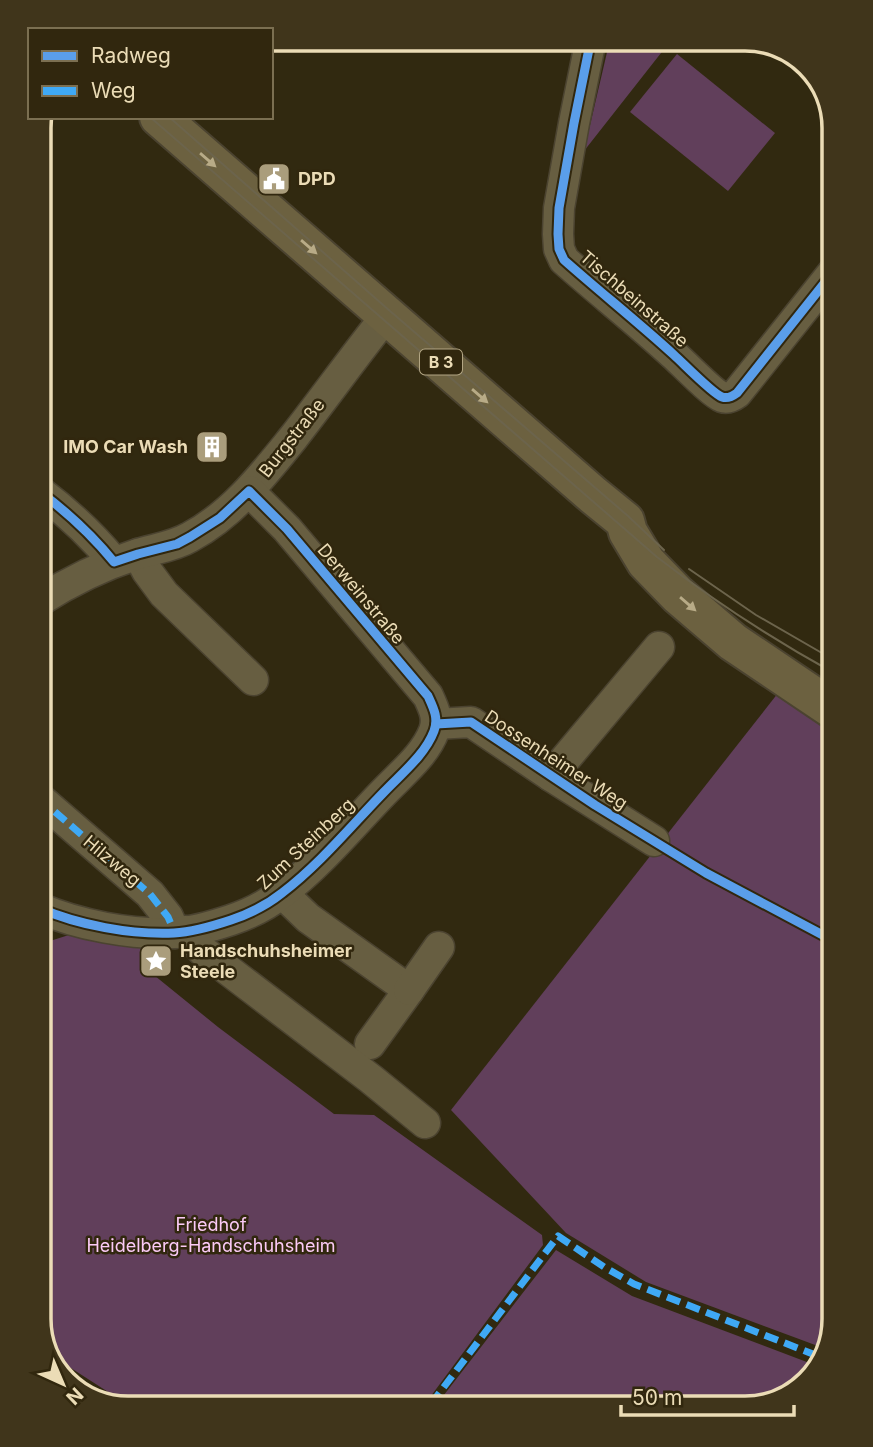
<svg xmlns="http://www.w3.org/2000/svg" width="873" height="1447" font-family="Inter,sans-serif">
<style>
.green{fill:#613f5b}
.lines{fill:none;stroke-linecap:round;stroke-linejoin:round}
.minor-casing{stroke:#4b4330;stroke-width:33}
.major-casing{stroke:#4b4330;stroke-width:42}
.minor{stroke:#675e41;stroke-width:30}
.major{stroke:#6c6140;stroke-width:38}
.tram{stroke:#6c644c;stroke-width:2}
.quiet{stroke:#3fa9f5;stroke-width:7;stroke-dasharray:14 7;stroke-linecap:butt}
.cycleway-casing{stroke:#31270e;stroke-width:13}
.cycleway{stroke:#5a9eea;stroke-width:9}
.oneway{fill:#b8ab87}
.labels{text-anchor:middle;stroke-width:5;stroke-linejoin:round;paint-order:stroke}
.shield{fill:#31270e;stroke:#b3a684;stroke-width:2}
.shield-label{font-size:16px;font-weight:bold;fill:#ebdcb6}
.poi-label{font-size:18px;font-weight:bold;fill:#ebdcb6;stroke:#31270e;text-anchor:start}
.street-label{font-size:18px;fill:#ebdcb6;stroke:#31270e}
.park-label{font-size:18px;fill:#fbcaf6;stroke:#31270e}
.rim{fill:none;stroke:#ebdcb6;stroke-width:3.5}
</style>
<rect width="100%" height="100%" fill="#312910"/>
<g class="green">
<polygon points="610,39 672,39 584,151 608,48"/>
<polygon points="677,54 775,133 728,191 630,112"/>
<polygon points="789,679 834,707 834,1319 826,1349 646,1282 566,1233 451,1110"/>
<polygon points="72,934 141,948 144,967 218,1027 334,1114 374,1115 542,1235 543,1245 425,1404 133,1408 46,1352 39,1319 39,954 47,955 50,941"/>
<polygon points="556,1250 632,1296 820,1367 820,1368 784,1399 437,1404"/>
</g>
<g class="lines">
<defs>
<g id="minor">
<path d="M591 39 574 123 559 208 558 234 559 249 564 260C600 292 638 322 674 355 683 363 713 394 722 397 728 399 733 396 737 393L834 271"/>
<path d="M39 491C67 512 92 535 114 562"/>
<polyline points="138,554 147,571 164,594 253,680"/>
<path d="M39 601C69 582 101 566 135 555 153 549 173 547 190 537 233 514 263 475 293 438 325 397 355 355 387 315"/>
<polyline points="436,724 471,722 551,776 654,841"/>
<polyline points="551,776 659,647"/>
<polyline points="39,798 150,894 168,917 175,933"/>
<polyline points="282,893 308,918 409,990 370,1044"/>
<path d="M39 908C78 925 131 935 174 933 192 932 213 926 231 920 249 914 267 905 282 893 320 864 351 826 384 792 401 774 425 755 434 731 439 718 433 707 428 696L287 529 249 491"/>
<polyline points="185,931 203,951 371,1079 425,1123"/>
<polyline points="409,990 439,947"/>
</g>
<polyline id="major" points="159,117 593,495 625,521 628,532 646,562 678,595 733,642 834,710"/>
</defs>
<use href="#minor" class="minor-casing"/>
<use href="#major" class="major-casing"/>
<use href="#minor" class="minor"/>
<use href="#major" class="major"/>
<g class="tram">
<path d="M150 117 657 557C714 601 772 639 834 673"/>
<polyline points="169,117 390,311 628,516 664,550"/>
<polyline points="689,569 756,615 834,660"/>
</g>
<g class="quiet">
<polyline points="39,798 150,894 168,917 175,933"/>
<polyline points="58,1370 113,1405"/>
<polyline points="431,1404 558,1236 604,1267 634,1284 823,1358"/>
</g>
<defs>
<g id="cycleway">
<path d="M591 39 574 123 559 208 558 234 559 249 564 260C600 292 638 322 674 355 683 363 713 394 722 397 728 399 733 396 737 393L834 271"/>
<polyline points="436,724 471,722 595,805 706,873 834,941"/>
<path d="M39 908C78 925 131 935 174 933 192 932 213 926 231 920 249 914 267 905 282 893 320 864 351 826 384 792 401 774 425 755 434 731 439 718 433 707 428 696L287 529 249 491 220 518 190 537 177 544 138 554 114 562C92 535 67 512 39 491"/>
</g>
</defs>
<use href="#cycleway" class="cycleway-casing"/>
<use href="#cycleway" class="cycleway"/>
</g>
<defs><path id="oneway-solid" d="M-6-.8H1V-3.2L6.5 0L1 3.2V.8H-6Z" transform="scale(1.75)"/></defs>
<g class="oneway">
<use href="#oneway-solid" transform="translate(208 160) rotate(41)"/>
<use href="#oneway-solid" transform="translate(309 247) rotate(41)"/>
<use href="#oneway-solid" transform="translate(480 396) rotate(41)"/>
<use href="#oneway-solid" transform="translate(688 604) rotate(41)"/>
</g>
<defs>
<symbol id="civic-square" viewBox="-11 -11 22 22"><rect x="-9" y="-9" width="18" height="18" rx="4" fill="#aa9d7c" stroke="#31270e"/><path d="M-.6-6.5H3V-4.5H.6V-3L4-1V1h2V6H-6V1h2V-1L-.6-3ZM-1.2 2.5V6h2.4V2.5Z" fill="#fff"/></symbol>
<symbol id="building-square" viewBox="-11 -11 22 22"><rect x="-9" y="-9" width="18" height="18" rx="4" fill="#aa9d7c" stroke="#31270e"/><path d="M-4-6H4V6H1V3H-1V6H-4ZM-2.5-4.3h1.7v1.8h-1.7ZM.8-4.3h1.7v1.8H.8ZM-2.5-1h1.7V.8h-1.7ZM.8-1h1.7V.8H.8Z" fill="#fff"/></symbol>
<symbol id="sight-square" viewBox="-11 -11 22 22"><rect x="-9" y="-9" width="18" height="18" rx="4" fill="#aa9d7c" stroke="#31270e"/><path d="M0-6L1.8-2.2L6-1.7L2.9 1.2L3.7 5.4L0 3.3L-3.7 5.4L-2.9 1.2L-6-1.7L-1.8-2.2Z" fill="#fff"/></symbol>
</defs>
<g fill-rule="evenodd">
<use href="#civic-square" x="255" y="160" width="38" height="38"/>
<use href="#building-square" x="193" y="428" width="38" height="38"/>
<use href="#sight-square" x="137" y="942" width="38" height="38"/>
</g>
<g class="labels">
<rect class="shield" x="420" y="349.5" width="42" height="25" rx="5"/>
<g class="shield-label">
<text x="441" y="368">B 3</text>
</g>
<g class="poi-label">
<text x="298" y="185">DPD</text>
<text x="188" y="453" text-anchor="end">IMO Car Wash</text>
<text x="180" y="957">Handschuhsheimer<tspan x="180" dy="21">Steele</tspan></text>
</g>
<g class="street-label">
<text transform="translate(634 299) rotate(41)" y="6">Tischbeinstraße</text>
<text transform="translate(292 438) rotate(-52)" y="6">Burgstraße</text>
<text transform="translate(361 594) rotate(50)" y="6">Derweinstraße</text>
<text transform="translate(556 760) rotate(33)" y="6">Dossenheimer Weg</text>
<text transform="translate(306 844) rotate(-43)" y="6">Zum Steinberg</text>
<text transform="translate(112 861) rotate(40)" y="6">Hilzweg</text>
</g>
<g class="park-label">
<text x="211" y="1231">Friedhof<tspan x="211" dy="21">Heidelberg-Handschuhsheim</tspan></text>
</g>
</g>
<path d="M0 0H873V1447H0ZM128 51H745A77 77 0 0 1 822 128V1319A77 77 0 0 1 745 1396H128A77 77 0 0 1 51 1319V128A77 77 0 0 1 128 51Z" fill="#40351b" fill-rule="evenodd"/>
<path class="rim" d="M128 51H745A77 77 0 0 1 822 128V1319A77 77 0 0 1 745 1396H128A77 77 0 0 1 51 1319V128A77 77 0 0 1 128 51Z"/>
<rect x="28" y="28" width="245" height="91" fill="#31270e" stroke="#7b6f51" stroke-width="2"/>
<rect x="42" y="51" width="35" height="10" fill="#5a9eea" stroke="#7b6f51" stroke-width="2"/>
<text x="91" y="63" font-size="21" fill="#ebdcb6">Radweg</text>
<rect x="42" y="86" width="35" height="10" fill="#3fa9f5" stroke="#7b6f51" stroke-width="2"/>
<text x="91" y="98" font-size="21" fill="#ebdcb6">Weg</text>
<g transform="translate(63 1384) rotate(136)" stroke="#31270e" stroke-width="5" paint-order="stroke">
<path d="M0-5L12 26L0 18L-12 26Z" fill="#ebdcb6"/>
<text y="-10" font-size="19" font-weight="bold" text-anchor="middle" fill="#ebdcb6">N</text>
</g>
<path d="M621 1405v10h173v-10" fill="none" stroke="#ebdcb6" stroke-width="3.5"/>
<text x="632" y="1405" font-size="21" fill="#ebdcb6" stroke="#31270e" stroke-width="5" paint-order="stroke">50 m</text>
</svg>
